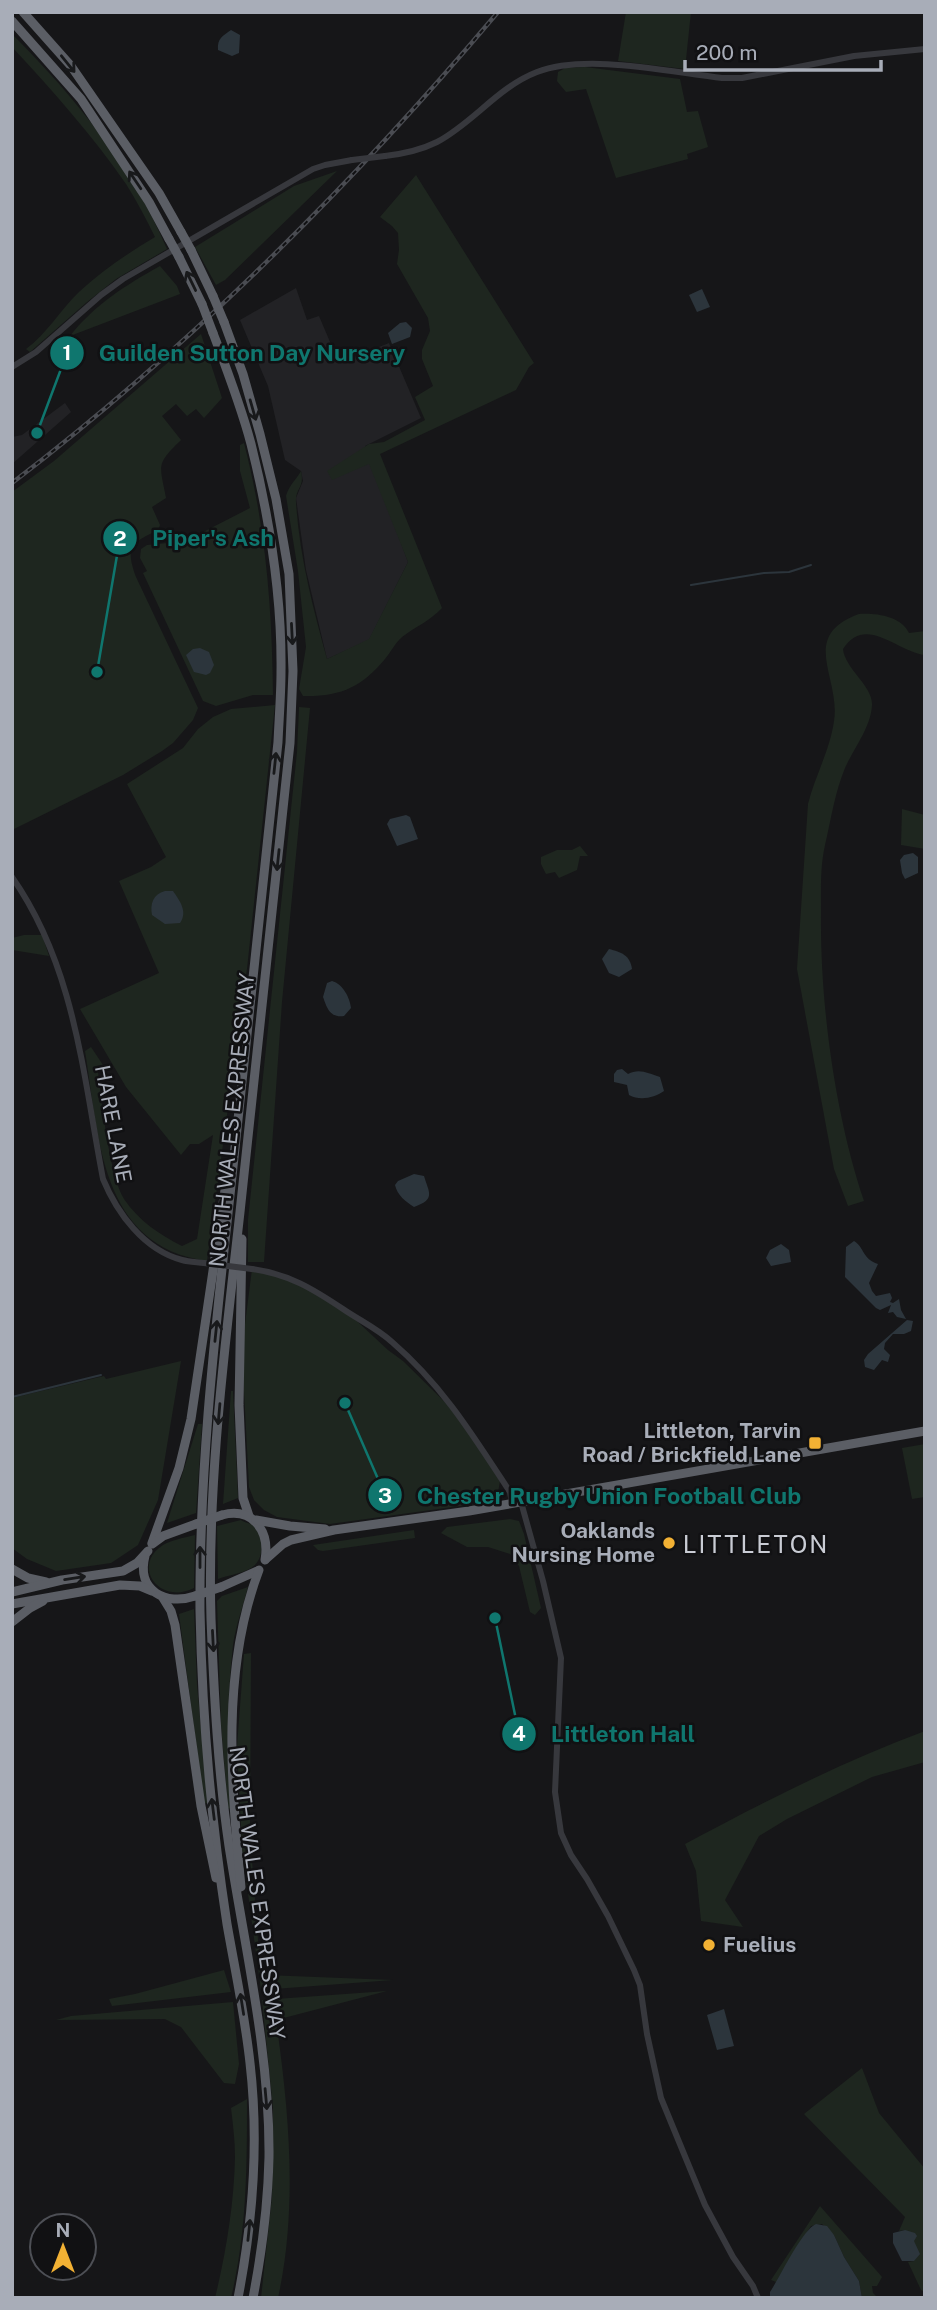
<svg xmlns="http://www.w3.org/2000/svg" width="937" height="2310" font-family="'Public Sans',sans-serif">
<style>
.built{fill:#222225}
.green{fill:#1e261f}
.water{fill:#2c353c}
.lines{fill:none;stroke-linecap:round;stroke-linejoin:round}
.stream{stroke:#2c353c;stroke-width:2}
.tertiary{stroke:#37383d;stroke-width:6}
.trunk{stroke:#5b5e65;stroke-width:9}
.rail-casing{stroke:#4a4c52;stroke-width:4.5}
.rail{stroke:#111113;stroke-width:2;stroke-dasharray:5;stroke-linecap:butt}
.tertiary-bridge{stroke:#37383d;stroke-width:6}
.trunk-bridge{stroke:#5b5e65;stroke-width:9}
.oneway{stroke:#18191b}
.poi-dot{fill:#f2b134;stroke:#111113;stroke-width:2.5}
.labels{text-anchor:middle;stroke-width:5;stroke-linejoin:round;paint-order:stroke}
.street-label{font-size:21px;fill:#a8adb8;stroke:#111113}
.poi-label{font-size:21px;font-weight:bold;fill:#a8adb8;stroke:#111113;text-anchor:end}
.quarter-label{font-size:24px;letter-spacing:2px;fill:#c9ccd4;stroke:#111113}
.leader{fill:none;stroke:#0f766e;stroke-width:2.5}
.callout-dot{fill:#0f766e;stroke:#111113;stroke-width:2.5}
.mark-label{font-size:21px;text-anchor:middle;font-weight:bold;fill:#fff}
.callout-label{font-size:23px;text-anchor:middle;font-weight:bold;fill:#0f766e;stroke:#111113;stroke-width:5;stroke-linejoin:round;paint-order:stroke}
</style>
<rect width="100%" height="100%" fill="#161618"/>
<g class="built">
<polygon points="296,288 307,320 319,316 339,363 389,343 421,418 365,446 408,562 369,640 327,659 306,570 296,498 303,481 301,471 285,460 268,386 240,320"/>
<polygon points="65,403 71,412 12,464 12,437 22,435"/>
</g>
<g class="green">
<polygon points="626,12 691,12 685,69 618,61"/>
<path d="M12 34C74 96 133 168 167 249L116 279 87 302 30 352 26 349C47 334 60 310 79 292 102 271 128 253 155 237 146 219 137 201 126 184 92 135 53 91 12 47Z"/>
<polygon points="585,67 680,79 687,112 698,111 708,147 687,154 688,159 616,178 586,89 566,92 557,81 558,72 565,68"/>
<polygon points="337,171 225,280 216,285 195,247 294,186"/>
<path d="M416 175 534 363 529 367 516 390 380 454 442 608C430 621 415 627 402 637 395 643 391 652 385 659 362 687 340 697 303 696L299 689 306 647 298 571 286 496C289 485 296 480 301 471 305 488 295 488 296 502 299 554 313 608 327 659L369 639 408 562 369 464 332 480 327 471 369 444 384 442 425 420 415 397 433 386 422 359V350L430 331 428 318 397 264 399 250 398 233 392 226 380 217Z"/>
<path d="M160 266 177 286 180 294 70 336C94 305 126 285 160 266Z"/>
<path d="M201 334 222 398 204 418 196 409 187 416 176 404 162 416 181 440C155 465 160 465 166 498L152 507 160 525 158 530C131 543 125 547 136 577L198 708 193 720 173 743 162 751 123 775 12 830V492L54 461Z"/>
<path d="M244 443C266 528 272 607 273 695H253L216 706 203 701 143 573 147 571 140 558 141 549 147 545 168 543 172 548 250 508 240 471V445Z"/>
<path d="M859 614C876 613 901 616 909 633L925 631V655C897 652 866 614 843 649 845 669 873 686 872 705 871 727 854 748 845 768 835 792 831 819 825 845 820 867 821 891 821 914 820 1004 835 1115 864 1201L848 1206 834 1169 797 969 808 804C815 776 830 750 834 721 841 678 798 636 859 614Z"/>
<path d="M275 705 247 969 207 1261C99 1246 99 1136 85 1051L91 1047 103 1065 98 1072C102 1103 109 1174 124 1199 139 1221 160 1235 182 1246L197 1239 213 1135 199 1144H190L181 1155 126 1087 80 1009 159 973 119 881 151 867 166 857 127 784 183 748 198 729 213 717 231 709Z"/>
<polygon points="299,707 310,708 282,1002 264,1262 248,1262 248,1220 297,752"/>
<polygon points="902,809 925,815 925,849 901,845"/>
<polygon points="580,846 588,856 580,856 577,870 559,878 555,872 546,874 541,864 541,857 557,850 572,850"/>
<polygon points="24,935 42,935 49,956 12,950 12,938"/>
<polygon points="252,1269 286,1276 346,1311 388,1350 403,1361 457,1414 500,1481 497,1498 489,1502 330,1524 277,1517 264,1510 254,1500 249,1487 244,1391 244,1332"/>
<polygon points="181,1361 158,1500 138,1545 111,1563 56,1571 27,1559 12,1548 12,1398 104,1376 106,1379"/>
<polygon points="231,1391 233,1391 238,1498 223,1504"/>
<polygon points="198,1424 202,1424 196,1513 167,1523"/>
<polygon points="925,1444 925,1497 912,1499 902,1448"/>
<polygon points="510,1519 519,1521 524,1534 541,1608 535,1615 530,1612 519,1566 510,1554 488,1547 467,1547 441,1533 447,1527"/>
<path d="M241 1520C241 1521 251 1524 251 1524 264 1532 265 1555 255 1565 247 1573 228 1575 218 1579L217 1526Z"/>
<polygon points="414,1530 415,1538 323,1551 318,1550 313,1545"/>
<path d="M195 1535 194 1588C161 1605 133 1569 159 1548 168 1540 184 1538 195 1535Z"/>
<path d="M248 1587C243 1606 236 1625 233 1645 227 1699 226 1755 231 1809L228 1808 221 1725 217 1601 222 1596Z"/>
<polygon points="194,1609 197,1685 208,1803 204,1803 179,1614"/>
<polygon points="251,1653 250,1834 258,1940 265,1975 393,1980 261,1990 242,1849 237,1746 244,1654"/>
<path d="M925 1731V1762L872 1777 787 1819 759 1836 725 1900 743 1927 701 1921 696 1871 685 1844C763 1802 842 1762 925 1731Z"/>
<polygon points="224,1970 231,1992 112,2006 109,1999 135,1994"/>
<path d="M387 1991 276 2020C289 2111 298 2207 278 2298H261L272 2197 273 2108 262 2000Z"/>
<polygon points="233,2002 239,2064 235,2084 224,2083 181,2027 165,2019 56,2020 71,2016"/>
<polygon points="862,2068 879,2113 925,2169 925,2292 921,2290 908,2262 914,2261 905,2230 899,2231 905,2217 804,2114"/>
<path d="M247 2099C247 2166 247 2232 231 2298H215C226 2253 234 2204 235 2157 235 2141 233 2125 231 2108Z"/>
<polygon points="820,2206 882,2277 877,2286 872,2286 873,2293 878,2298 862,2298 859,2281 844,2257 834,2235 822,2224 811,2226 776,2282 771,2280"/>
</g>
<g class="water">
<path d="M231 30 240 35 239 53 232 56 218 50C217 38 223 36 231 30Z"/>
<polygon points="702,289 710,307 697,312 689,295"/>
<polygon points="406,322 412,328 410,337 392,344 388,333 400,323"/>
<polygon points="200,648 209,652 214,665 210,673 206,675 194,672 186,655 193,649"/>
<polygon points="406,815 410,817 418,839 397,846 387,824 390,819"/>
<polygon points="913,853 918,857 918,873 905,879 902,873 900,860 904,855"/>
<path d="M165 891H173C180 901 188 912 180 923L165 924 152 915C150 904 153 894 165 891Z"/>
<path d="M609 949C621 952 630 955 632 969L619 977 609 973 602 959Z"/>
<path d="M332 981C343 984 350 998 351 1008L344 1016C330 1018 327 1008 323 997L327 983Z"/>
<path d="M622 1069 628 1074C639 1068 648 1073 660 1077L664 1091C654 1098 640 1101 629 1095L627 1085 614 1082V1074L617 1070Z"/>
<path d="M414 1174 424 1176C429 1193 436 1199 414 1207 406 1202 397 1195 395 1185L398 1181Z"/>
<path d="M854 1241C865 1248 862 1259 878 1264L869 1283 872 1291 876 1296 890 1293 892 1298 890 1302 893 1303 899 1299 901 1310 906 1319 897 1317 893 1312 888 1313 891 1305 880 1310 876 1308 845 1277 846 1247Z"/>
<polygon points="781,1244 789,1250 791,1262 771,1266 766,1258 770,1250"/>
<polygon points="907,1320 913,1321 911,1331 904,1334 893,1334 885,1343 884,1349 890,1355 888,1362 882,1360 874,1370 865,1367 864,1360 868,1354"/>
<polygon points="724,2009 734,2046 717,2050 707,2015"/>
<path d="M816 2224 827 2226 834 2235 844 2257 859 2281 862 2298H770V2292C780 2277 802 2230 816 2224Z"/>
<polygon points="905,2230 915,2233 917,2236 914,2241 920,2254 914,2261 902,2261 893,2243 893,2233"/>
</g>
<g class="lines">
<g class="stream">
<polyline points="691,585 764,573 789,572 811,565"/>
<polyline points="12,1397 101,1375"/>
</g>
<g class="tertiary">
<path d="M385 156C402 154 421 150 437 142 473 123 498 87 537 72 586 53 669 72 722 78H742L854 56 925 49"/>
<polyline points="12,367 36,352 101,295 123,279 313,169 325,165 352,160"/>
<path d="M12 877C75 967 83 1075 103 1179 117 1213 144 1250 182 1260 189 1262 197 1262 204 1263"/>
<path d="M252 1269C289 1274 313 1289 343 1309 359 1320 378 1329 392 1342 443 1386 474 1437 510 1492L512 1503"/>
<polyline points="521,1502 543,1581 561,1658 555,1792 561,1833 571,1855 587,1879 608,1916 634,1970 640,1985 647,2034 661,2098 705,2205 733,2257 753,2286 758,2298"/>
</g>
<g class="trunk">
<polyline points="23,12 71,66 159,193 181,232"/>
<polyline points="12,21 81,99 149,202 169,239"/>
<polyline points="191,250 213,296"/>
<polyline points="179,257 202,304"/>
<path d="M224 322 243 374 260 434 276 499 289 574 293 671 290 743C273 899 257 1056 240 1212 225 1347 207 1483 211 1619 214 1695 218 1771 229 1846 245 1949 270 2053 269 2157 268 2205 262 2251 253 2298"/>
<path d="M213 333C227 370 241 406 251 444 269 516 282 598 281 672 281 695 279 719 278 742 262 893 246 1044 230 1195 215 1333 199 1471 200 1611 202 1715 211 1820 227 1924 235 1970 245 2016 250 2063 259 2141 253 2221 238 2298"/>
<polyline points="242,1239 239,1405 243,1498 249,1516"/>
<path d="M222 1515C253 1507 270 1531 265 1560"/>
<polyline points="256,1520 290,1526 325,1529"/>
<polyline points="152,1543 179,1468 191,1419 225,1190"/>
<polyline points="152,1544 163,1536 196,1524"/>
<path d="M145 1556C136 1591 166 1606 195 1596"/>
<polyline points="266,1559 283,1544 291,1540 334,1530 469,1511 925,1431"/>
<polyline points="12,1569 28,1578 46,1582"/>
<polyline points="221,1587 257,1571"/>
<polyline points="12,1592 62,1580 123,1571 137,1563 148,1551"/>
<polyline points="163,1598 171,1611 175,1625 201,1806 216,1878"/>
<polyline points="12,1604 120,1585 140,1586 152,1591"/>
<polyline points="12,1622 30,1608 43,1601"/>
<path d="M241 1887C231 1782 221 1670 259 1570"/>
</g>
<defs>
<path id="rail" d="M12 483C191 346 353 184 498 12"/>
</defs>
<use href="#rail" class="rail-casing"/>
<use href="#rail" class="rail"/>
<g class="tertiary-bridge">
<polyline points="352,160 385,156"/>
<polyline points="204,1263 252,1269"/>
</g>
<g class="trunk-bridge">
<polyline points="181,232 191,250"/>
<polyline points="169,239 179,257"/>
<polyline points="213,296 224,322"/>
<polyline points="202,304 213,333"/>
<polyline points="196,1524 222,1515"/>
<polyline points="195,1596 221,1587"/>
</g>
</g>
<defs><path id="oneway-shaft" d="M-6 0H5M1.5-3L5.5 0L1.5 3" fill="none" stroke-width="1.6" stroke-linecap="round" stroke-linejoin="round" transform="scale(1.75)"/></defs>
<g class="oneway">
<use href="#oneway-shaft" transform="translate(68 64) rotate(51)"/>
<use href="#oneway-shaft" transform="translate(135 180) rotate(-124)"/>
<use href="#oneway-shaft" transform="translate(191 281) rotate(-116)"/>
<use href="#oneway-shaft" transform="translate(253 410) rotate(74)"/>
<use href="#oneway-shaft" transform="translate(292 634) rotate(87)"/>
<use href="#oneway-shaft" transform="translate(275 763) rotate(-84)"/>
<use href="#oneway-shaft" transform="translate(278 860) rotate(96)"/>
<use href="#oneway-shaft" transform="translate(216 1331) rotate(-84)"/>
<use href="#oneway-shaft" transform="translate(219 1414) rotate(95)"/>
<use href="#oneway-shaft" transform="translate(200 1557) rotate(-90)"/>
<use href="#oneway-shaft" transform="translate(75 1578) rotate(-9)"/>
<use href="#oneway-shaft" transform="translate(213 1641) rotate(87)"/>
<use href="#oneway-shaft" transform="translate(213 1809) rotate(-97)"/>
<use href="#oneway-shaft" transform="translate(242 2004) rotate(-99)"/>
<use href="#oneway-shaft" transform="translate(266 2099) rotate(85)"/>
<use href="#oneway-shaft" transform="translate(249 2230) rotate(-84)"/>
</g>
<g class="poi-dot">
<rect x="808" y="1436" width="14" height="14" rx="3.5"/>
<circle cx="669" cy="1543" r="7"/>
<circle cx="709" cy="1945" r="7"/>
</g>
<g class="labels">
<g class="street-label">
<text transform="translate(232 1120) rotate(-84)" y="7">NORTH WALES EXPRESSWAY</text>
<text transform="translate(113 1124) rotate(79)" y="7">HARE LANE</text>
<text transform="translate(257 1893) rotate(82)" y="7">NORTH WALES EXPRESSWAY</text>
</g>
<g class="poi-label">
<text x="801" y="1438">Littleton, Tarvin<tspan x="801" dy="24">Road / Brickfield Lane</tspan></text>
<text x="655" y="1538">Oaklands<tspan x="655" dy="24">Nursing Home</tspan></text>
<text x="723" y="1952" text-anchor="start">Fuelius</text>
</g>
<g class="quarter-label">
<text x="756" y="1553">LITTLETON</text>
</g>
</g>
<path class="leader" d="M37 433L67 353M97 672L120 538M345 1403L385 1495M495 1618L519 1734"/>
<g class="callout-dot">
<circle cx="37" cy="433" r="7"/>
<circle cx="97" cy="672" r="7"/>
<circle cx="345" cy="1403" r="7"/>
<circle cx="495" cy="1618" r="7"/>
<circle cx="67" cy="353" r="18"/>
<circle cx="120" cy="538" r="18"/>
<circle cx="385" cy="1495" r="18"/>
<circle cx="519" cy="1734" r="18"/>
</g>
<g class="mark-label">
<text x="67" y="360">1</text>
<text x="120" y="546">2</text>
<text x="385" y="1503">3</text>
<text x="519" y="1741">4</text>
</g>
<g class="callout-label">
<text x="252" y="361">Guilden Sutton Day Nursery</text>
<text x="213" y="546">Piper's Ash</text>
<text x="609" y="1504">Chester Rugby Union Football Club</text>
<text x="623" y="1742">Littleton Hall</text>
</g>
<rect width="937" height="2310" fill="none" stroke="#a8adb8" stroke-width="28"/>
<g transform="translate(63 2247)"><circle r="33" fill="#111113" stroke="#4d4f55" stroke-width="2"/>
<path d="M0-5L12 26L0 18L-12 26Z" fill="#f2b134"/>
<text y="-10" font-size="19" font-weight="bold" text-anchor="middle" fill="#a8adb8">N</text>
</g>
<path d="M685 60v10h196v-10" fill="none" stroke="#a8adb8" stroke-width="3.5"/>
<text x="696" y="60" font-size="21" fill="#a8adb8" stroke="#111113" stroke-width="5" paint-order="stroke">200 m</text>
</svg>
